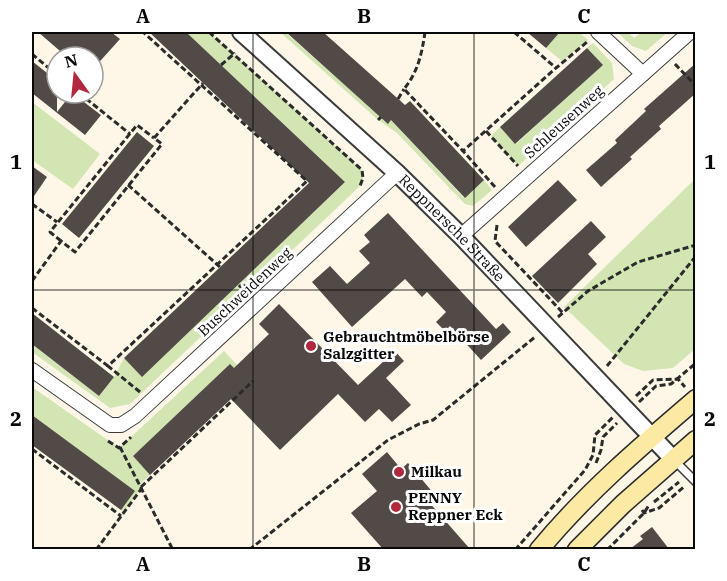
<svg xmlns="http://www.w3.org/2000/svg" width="727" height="581" font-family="'IBM Plex Serif',serif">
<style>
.green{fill:#d2e5b3}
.building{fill:#514a46}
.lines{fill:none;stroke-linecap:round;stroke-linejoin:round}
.service-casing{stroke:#3c3c3c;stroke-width:10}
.minor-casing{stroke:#3c3c3c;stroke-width:16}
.tertiary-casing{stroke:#3c3c3c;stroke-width:20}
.secondary-casing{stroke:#2b2b2b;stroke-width:21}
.path{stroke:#2b2b2b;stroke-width:3;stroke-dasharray:6 3;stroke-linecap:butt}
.service{stroke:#fff;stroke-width:7}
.minor{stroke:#fff;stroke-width:14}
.tertiary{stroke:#fff;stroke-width:16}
.secondary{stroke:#fbe9a4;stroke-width:18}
.grid{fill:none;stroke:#090909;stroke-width:1.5;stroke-opacity:0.55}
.poi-dot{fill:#b2293e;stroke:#fff;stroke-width:2}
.labels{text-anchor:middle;stroke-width:6;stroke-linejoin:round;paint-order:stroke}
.street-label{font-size:15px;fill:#090909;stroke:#fff}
.poi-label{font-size:15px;font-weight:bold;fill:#090909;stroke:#fff;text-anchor:start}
.neatline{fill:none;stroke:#090909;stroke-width:2}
.grid-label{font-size:20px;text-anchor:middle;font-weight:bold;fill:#090909}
</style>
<rect width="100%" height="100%" fill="#fef7e7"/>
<g class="green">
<polygon points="186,32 209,32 362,170 363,179 360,186 130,404 110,408 32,352 32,344 99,396 114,377 124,358 142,376 345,182"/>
<polygon points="280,32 285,32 388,123 391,120 464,198 484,180 492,190 473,206 465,204 397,133 377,119"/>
<polygon points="560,32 579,32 588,40 562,61 546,48"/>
<polygon points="617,32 628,32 634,38 642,32 668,32 646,51 632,46"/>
<polygon points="593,43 612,63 614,79 518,166 491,136 500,127 516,144 602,65 587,48"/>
<polygon points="32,102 100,154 73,189 32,160"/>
<polygon points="695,179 695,349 673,368 643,371 624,364 564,307"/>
<polygon points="224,351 251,380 248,383 230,365 133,456 150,475 140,484 142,488 123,513 121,510 134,491 32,415 32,387 119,448"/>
</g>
<g class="building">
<polygon points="38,32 111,32 120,39 93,69 93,57 67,57"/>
<polygon points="149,32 186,32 345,182 142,377 124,358 309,183"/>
<polygon points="286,32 323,32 405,105 410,101 484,180 465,198 391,120 388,124"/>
<polygon points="527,32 560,32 546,48"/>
<polygon points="587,48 603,65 515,144 500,127"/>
<polygon points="32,61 57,81 57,112 72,93 101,115 85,135 32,93"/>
<polygon points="696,63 696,93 659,126 661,129 630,157 632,159 601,187 586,170 617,143 615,140 646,111 644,109"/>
<polygon points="137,132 154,146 79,238 62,224"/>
<polygon points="32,166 47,177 32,199"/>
<polygon points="558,180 577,200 526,247 508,227"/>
<polygon points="388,213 496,329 503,323 511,332 481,360 450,326 445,331 436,322 446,312 427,292 422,297 405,279 352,327 312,282 330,266 347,284 370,263 359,251 370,242 364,235"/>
<polygon points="591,221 606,237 588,254 597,264 558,303 532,276"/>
<polygon points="279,304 358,385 384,361 381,358 392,348 404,361 386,378 411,405 392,422 379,409 365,422 338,394 280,450 231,399 150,475 133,456 230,364 234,368 269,334 259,324"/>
<polygon points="32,313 114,377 99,396 32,344"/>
<polygon points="32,415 135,491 121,510 32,445"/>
<polygon points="387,452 401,469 408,463 435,495 428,501 470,549 383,549 351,513 377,491 362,474"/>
<polygon points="652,527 669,549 630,549 643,539 640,536"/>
</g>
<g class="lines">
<defs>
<polyline id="service" points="674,460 696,482"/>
<g id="minor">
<polyline points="598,32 643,74"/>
<polyline points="461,236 690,32"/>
<polyline points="32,370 110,425 121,425 135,416 397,173"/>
</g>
<g id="tertiary">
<path id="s1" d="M241 32 397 173 461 236 674 460"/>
</g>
<g id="secondary">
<path d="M539 550C585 494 641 446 696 399"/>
<polyline points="577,550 623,504 696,440"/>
</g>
</defs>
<use href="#service" class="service-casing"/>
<use href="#minor" class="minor-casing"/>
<use href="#tertiary" class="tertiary-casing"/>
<use href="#secondary" class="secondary-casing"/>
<g class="path">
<polyline points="209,32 362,170 363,178 360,186"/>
<path d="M425 32C422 53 418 72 404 89L463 151"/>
<polyline points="514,32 556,68"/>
<polyline points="32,54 57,75"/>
<polyline points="675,64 696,86"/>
<polyline points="221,65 235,53"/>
<polyline points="79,93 130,134"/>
<polyline points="398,99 404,89"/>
<polyline points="378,120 381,117"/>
<polyline points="486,131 518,166"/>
<polyline points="128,185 220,267"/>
<polyline points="495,187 463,151 556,68 587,42"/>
<polyline points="32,204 57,222"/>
<polyline points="497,225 495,241 563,313"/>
<polyline points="61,241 50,232 137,125 154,138"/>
<polyline points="32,281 61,241 75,252 162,144 154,138 203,83"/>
<polyline points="239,285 246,293"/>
<polyline points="32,308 108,366"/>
<polyline points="558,317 588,291 638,262 696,245"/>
<polyline points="607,366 696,256"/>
<polyline points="140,392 108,366 307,181 143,32"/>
<polyline points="636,396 653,380 678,379 685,387"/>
<polyline points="639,402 656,386 671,384 696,363"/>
<polyline points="108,441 119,448 131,437"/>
<polyline points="120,447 173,550"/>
<polyline points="32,449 121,516"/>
<polyline points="596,463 601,450 603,437 617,423"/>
<polyline points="141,487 253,381"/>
<polyline points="654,502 679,482"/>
<polyline points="642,510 644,513 659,508 685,486"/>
<polyline points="96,550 142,488"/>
<polyline points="249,550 388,440 419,424 433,420 535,337"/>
<polyline points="515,550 585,470 593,455 595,435 613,417"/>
<polyline points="607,550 644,513 649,505"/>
</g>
<use href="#service" class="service"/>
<use href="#minor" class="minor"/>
<use href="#tertiary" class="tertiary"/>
<use href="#secondary" class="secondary"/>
</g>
<path class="grid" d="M253 32V550M474 32V550M32 290H696"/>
<g class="poi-dot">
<circle cx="311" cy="346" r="6"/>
<circle cx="399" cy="472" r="6"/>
<circle cx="396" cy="507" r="6"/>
</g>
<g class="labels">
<g class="street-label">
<text transform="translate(564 122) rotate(-42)" y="5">Schleusenweg</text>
<text dy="5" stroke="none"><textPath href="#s1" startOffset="288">Reppnersche Straße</textPath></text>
<text transform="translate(245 292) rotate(-43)" y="5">Buschweidenweg</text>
</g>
<g class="poi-label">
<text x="323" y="342">Gebrauchtmöbelbörse<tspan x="323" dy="17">Salzgitter</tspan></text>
<text x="411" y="477">Milkau</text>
<text x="408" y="503">PENNY<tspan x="408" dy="17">Reppner Eck</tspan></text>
</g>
</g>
<rect width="727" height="581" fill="none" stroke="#ffffff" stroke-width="66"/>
<g transform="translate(75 75) rotate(345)"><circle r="28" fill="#ffffff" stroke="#9d9d9d" stroke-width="1.5"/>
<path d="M0-4.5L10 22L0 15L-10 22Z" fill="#b2293e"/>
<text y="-9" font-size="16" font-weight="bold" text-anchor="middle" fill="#090909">N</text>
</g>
<rect x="33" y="33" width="661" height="515" class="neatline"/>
<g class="grid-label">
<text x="143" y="23">A</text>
<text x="364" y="23">B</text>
<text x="584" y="23">C</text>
<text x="16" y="169">1</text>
<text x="710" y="169">1</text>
<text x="16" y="426">2</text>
<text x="710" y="426">2</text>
<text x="143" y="571">A</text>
<text x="364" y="571">B</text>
<text x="584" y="571">C</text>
</g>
</svg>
